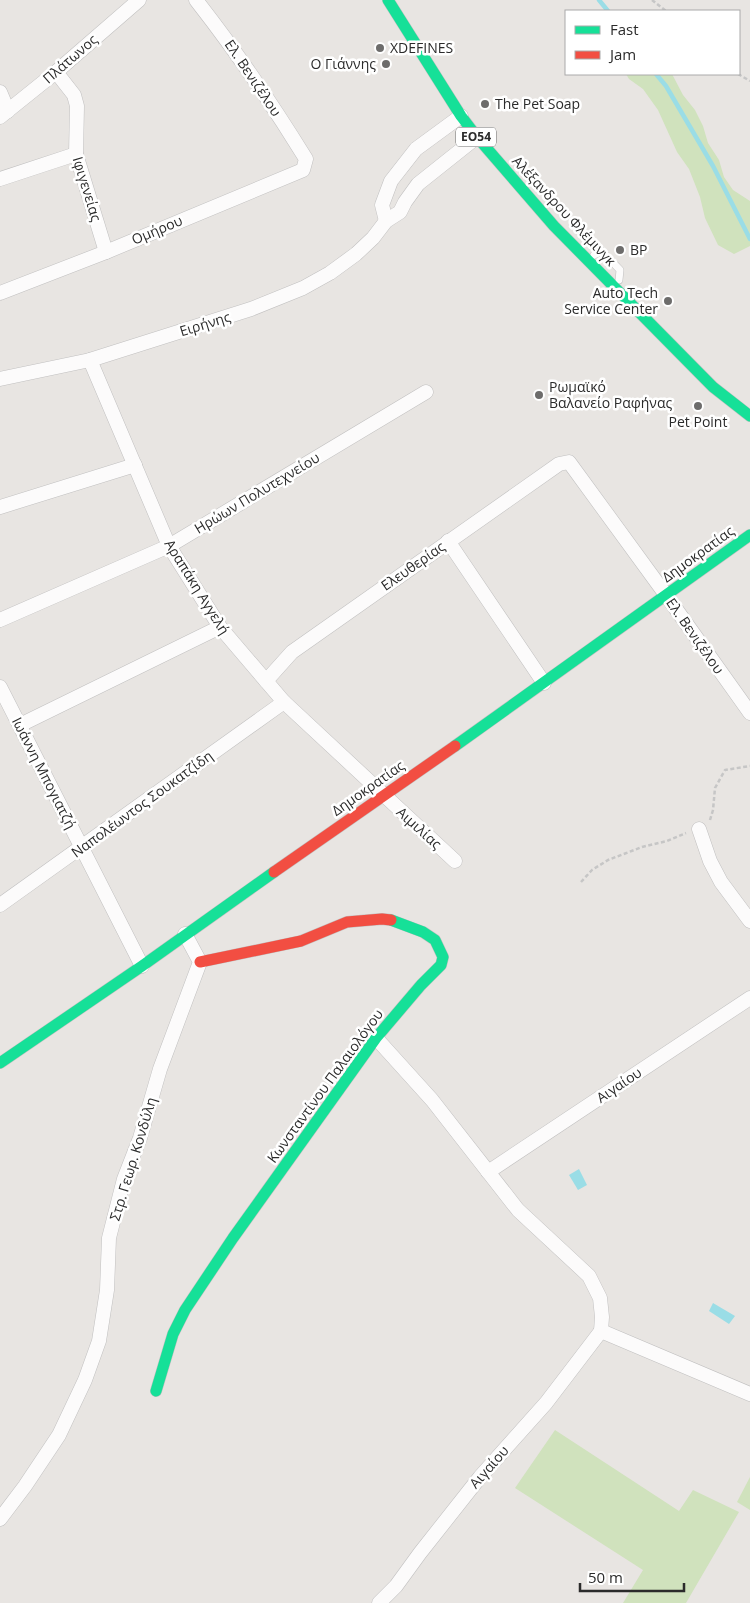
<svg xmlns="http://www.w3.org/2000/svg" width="750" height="1603" font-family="'Open Sans',sans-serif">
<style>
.green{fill:#d0e2bd}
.water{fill:#9adde6}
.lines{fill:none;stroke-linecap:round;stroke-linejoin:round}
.stream{stroke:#9adde6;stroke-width:4.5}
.lane-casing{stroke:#c1c0c0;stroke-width:8}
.street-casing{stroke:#c1c0c0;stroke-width:15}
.fast-casing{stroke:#c1c0c0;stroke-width:12}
.jam-casing{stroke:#c1c0c0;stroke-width:12}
.path{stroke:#c6c6c6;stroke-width:2.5;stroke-dasharray:4 2.5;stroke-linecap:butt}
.lane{stroke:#fcfbfb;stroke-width:7}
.street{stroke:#fcfbfb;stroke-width:14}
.fast{stroke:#16e098;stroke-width:11}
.jam{stroke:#f24e42;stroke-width:11}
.poi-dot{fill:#6d6c6b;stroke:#fff;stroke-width:2}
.labels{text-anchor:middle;stroke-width:5;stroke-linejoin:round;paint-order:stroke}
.shield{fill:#fff;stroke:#6b6b6b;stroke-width:1}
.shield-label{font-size:12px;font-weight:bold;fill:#2b2b2b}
.poi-label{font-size:14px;fill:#2b2b2b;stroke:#fff;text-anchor:start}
.street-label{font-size:14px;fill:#2b2b2b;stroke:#fff}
</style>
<rect width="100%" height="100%" fill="#e8e5e2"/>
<g class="green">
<polygon points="626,74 672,74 683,95 695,110 703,126 708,143 719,160 724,177 733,190 750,201 750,246 734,254 718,245 705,218 700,197 689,169 677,152 658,110 643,89 629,79"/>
<polygon points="555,1430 679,1511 693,1490 739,1512 686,1603 623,1603 643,1570 515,1488"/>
<polygon points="750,1477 750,1510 737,1502"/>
</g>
<g class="water">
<polygon points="579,1169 587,1185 578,1190 569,1175"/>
<polygon points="713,1303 735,1316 729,1324 709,1311"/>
</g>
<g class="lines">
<g class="stream">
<polyline points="599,0 608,11"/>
<polyline points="656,74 666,86 713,166 750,239"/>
</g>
<defs>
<polyline id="lane" points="594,255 602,251 620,270 619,280"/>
<g id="street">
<polyline points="56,72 74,95 77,106 76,154 106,252"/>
<polyline points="0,92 8,111"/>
<polyline points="0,117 56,72 139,0"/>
<polyline points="0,179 76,154"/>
<polyline points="386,221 382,205 391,181 416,149 461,116"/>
<path d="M0 293 106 252 303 170 306 159C272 104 236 51 196 0"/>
<polyline points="90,360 169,546 220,627 284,702 455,861"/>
<polyline points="0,379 90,360 251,309 303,288 330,273 356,254 373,238 386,221 400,212 405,202 418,184 477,137"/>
<polyline points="0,507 135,465"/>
<polyline points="448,541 544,683"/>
<polyline points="0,620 169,546 426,392"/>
<polyline points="266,681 292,652 559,464 569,462 666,595 750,713"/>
<polyline points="0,687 142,966"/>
<polyline points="20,725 220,627"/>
<polyline points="699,829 710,861 721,882 750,921"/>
<polyline points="0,905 284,702"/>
<polyline points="376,1038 432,1100 518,1210 589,1276 600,1298 602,1317 601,1331"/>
<polyline points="488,1172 750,998"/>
<polyline points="601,1331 750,1394"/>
<polyline points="0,1519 25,1486 59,1435 85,1380 99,1341 107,1290 109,1238 124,1179 140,1138 160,1069 200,962 185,934"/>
<polyline points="379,1603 396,1586 420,1553 480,1477 546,1403 601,1331"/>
</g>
<g id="fast">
<polyline points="388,0 461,116 477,137 554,226 713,387 750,416"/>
<polyline points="455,746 750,535"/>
<polyline points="0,1063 142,966 274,872"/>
<polyline points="156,1391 173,1334 185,1310 233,1238 376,1038 421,985 441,965 443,957 435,940 423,932 391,920"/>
</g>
<g id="jam">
<polyline points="274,872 455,746"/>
<polyline points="200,962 301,941 347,922 382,919 391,920"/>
</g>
</defs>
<use href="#lane" class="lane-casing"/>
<use href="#street" class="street-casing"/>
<use href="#fast" class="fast-casing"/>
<use href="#jam" class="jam-casing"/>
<g class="path">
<polyline points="652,0 666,11"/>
<polyline points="738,74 750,81"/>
<polyline points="710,820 713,810 715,788 725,770 750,766"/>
<polyline points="581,882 592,870 608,860 642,847 667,841 686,833"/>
</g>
<use href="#lane" class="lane"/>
<use href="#street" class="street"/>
<use href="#fast" class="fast"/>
<use href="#jam" class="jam"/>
</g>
<g class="poi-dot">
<circle cx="380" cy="48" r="5"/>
<circle cx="386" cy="64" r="5"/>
<circle cx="485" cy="104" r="5"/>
<circle cx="620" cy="250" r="5"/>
<circle cx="668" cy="301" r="5"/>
<circle cx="539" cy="395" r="5"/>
<circle cx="698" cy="406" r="5"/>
</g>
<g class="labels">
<rect class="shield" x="456" y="127.5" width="40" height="19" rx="4"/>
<g class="shield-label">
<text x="476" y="141">ΕΟ54</text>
</g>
<g class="poi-label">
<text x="390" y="53">XDEFINES</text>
<text x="376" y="69" text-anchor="end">Ο Γιάννης</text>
<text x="495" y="109">The Pet Soap</text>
<text x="630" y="255">BP</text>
<text x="658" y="298" text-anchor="end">Auto Tech<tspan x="658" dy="16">Service Center</tspan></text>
<text x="549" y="392">Ρωμαϊκό<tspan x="549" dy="16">Βαλανείο Ραφήνας</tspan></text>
<text x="698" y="427" text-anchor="middle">Pet Point</text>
</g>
<g class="street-label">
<text transform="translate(70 59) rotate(-41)" y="5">Πλάτωνος</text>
<text transform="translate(253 78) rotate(56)" y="5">Ελ. Βενιζέλου</text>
<text transform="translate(87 189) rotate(73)" y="5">Ιφιγενείας</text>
<text transform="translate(564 211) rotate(47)" y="5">Αλέξανδρου Φλέμινγκ</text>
<text transform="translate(157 230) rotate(-23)" y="5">Ομήρου</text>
<text transform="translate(205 324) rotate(-17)" y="5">Ειρήνης</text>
<text transform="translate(257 493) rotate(-31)" y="5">Ηρώων Πολυτεχνείου</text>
<text transform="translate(698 554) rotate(-36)" y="5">Δημοκρατίας</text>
<text transform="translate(413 566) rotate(-35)" y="5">Ελευθερίας</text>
<text transform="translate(197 587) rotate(58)" y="5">Αραπάκη Αγγελή</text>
<text transform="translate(695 636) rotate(55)" y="5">Ελ. Βενιζέλου</text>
<text transform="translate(44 773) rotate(63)" y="5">Ιωάννη Μπογιατζή</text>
<text transform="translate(368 788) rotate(-35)" y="5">Δημοκρατίας</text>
<text transform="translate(142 804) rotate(-36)" y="5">Ναπολέωντος Σουκατζίδη</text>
<text transform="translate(419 828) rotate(42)" y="5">Αιμιλίας</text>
<text transform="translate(619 1085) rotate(-34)" y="5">Αιγαίου</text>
<text transform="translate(325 1086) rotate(-54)" y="5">Κωνσταντίνου Παλαιολόγου</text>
<text transform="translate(133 1159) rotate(-73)" y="5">Στρ. Γεωρ. Κονδύλη</text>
<text transform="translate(489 1467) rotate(-49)" y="5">Αιγαίου</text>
</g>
</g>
<rect x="565" y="10" width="175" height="65" fill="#ffffff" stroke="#aaaaaa"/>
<rect x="575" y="26" width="25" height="8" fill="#16e098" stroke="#aaaaaa"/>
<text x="610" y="35" font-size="15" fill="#2b2b2b">Fast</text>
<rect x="575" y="51" width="25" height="8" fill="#f24e42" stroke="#aaaaaa"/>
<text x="610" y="60" font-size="15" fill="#2b2b2b">Jam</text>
<path d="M580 1583v8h104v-8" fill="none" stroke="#2b2b2b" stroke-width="2.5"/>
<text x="588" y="1583" font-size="15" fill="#2b2b2b" stroke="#ffffff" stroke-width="4" paint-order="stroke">50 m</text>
</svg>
